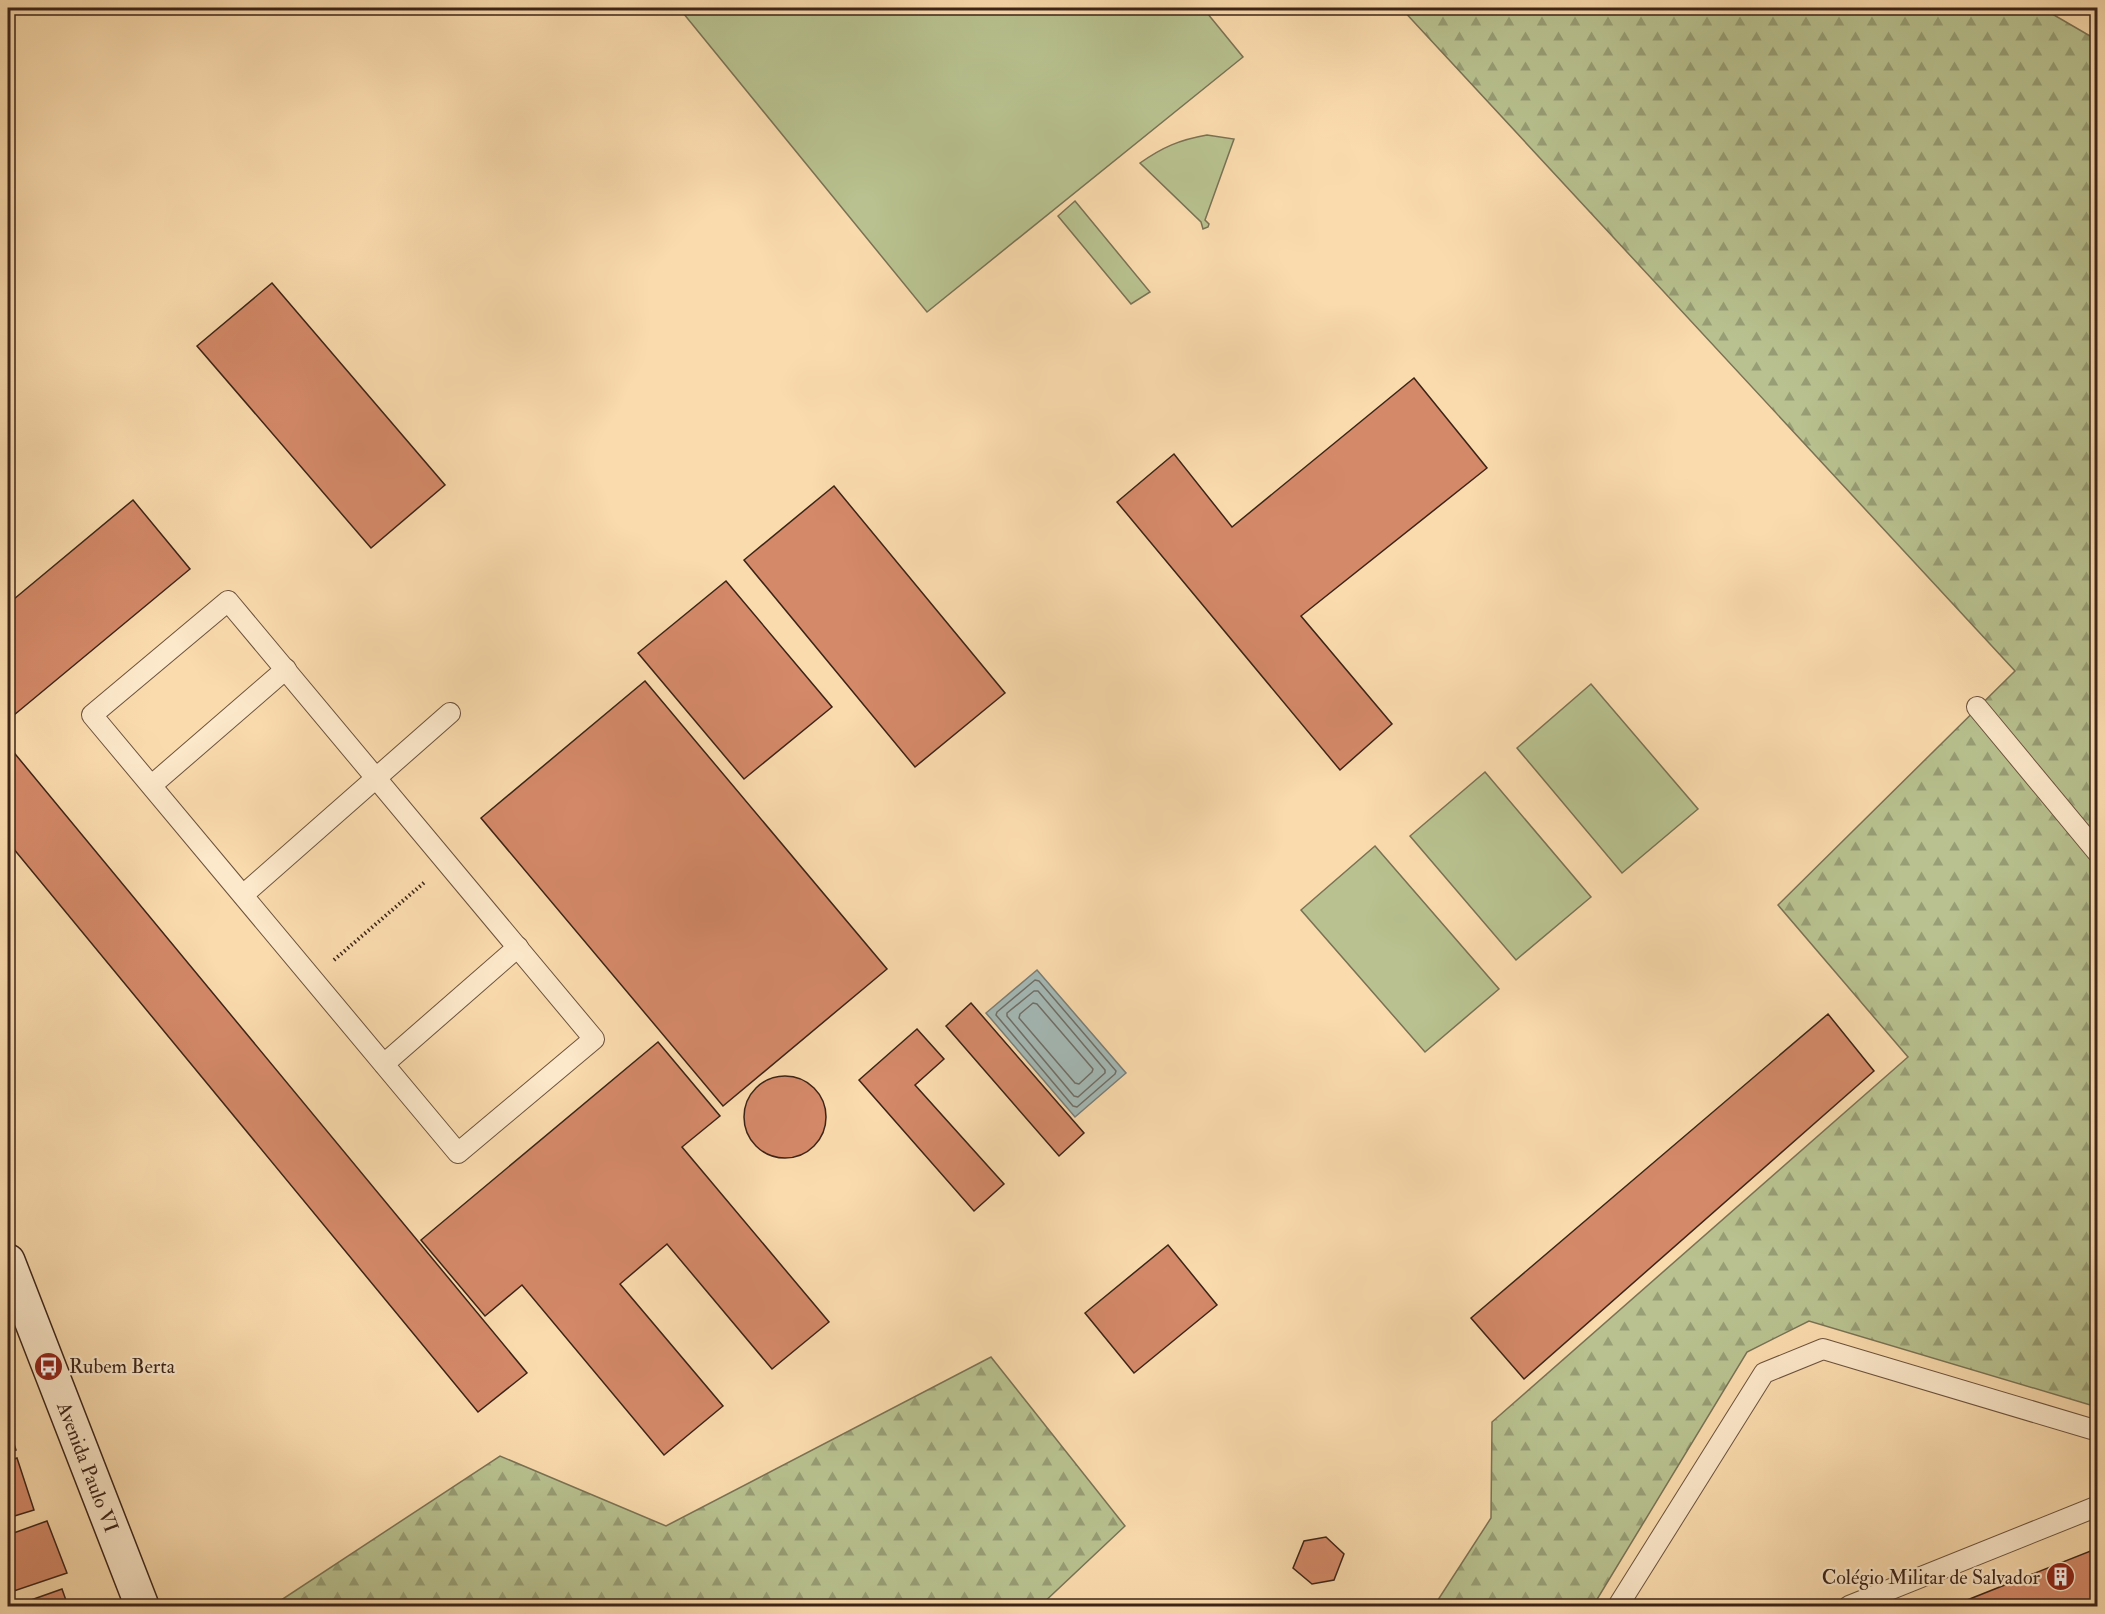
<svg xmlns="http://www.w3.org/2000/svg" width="2105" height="1614" font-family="'IM FELL Double Pica',serif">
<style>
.forest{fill:url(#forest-firs);stroke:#7a7254;stroke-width:1.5}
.garden{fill:#b8c18f;stroke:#7a7254;stroke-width:1.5}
.water{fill:#a3b8b5;stroke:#7a7d76;stroke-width:1.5}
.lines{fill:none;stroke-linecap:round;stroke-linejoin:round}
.shore{stroke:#706e66;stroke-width:1.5}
.building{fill:#d48968;stroke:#3c2418;stroke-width:1.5}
.lane-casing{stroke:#6c523d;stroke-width:22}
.secondary-casing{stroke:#3c2418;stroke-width:36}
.path{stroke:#3c2418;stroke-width:4;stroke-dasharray:1.5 3;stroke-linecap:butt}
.lane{stroke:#fce8ca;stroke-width:20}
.secondary{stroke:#fce8ca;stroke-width:33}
.labels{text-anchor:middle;stroke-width:4.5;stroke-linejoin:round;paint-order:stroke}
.poi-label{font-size:20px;fill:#3c2418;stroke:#fce8ca;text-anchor:start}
.street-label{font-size:20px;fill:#3c2418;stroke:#fce8ca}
</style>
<defs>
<pattern id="forest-firs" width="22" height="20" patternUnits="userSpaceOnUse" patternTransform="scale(1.5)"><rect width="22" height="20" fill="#b8c18f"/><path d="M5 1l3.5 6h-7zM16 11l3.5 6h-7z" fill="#979d74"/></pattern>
</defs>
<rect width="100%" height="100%" fill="#fadbad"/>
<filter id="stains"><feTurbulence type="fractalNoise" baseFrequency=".00333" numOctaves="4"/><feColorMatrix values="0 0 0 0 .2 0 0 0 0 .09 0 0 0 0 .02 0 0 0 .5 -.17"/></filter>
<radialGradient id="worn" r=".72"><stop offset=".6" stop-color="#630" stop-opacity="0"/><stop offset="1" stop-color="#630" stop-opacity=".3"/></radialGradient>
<g class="forest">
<polygon points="1401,8 2042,8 2097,40 2097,1407 1809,1321 1747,1352 1593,1606 1434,1606 1491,1518 1492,1422 1908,1057 1778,905 2015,671"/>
<polygon points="991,1357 1125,1526 1040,1606 272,1606 500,1456 666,1526"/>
</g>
<g class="garden">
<polygon points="679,8 1203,8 1243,57 927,312"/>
<path d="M1207 135 1234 139 1205 220 1209 224 1208 227 1203 229 1201 222 1140 163C1163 147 1179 140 1207 135Z"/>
<polygon points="1075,201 1150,292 1131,304 1058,216"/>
<polygon points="1591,684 1698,809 1622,873 1517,748"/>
<polygon points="1485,772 1591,897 1516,960 1410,836"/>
<polygon points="1375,846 1499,989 1425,1052 1301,910"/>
</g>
<polygon class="water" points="1037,970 1126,1073 1075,1117 986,1013"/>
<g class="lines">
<g class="shore">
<polygon points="1035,980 1039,981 1116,1071 1115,1074 1077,1107 1073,1106 996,1015 997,1012"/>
<polygon points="1034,991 1038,991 1105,1070 1105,1073 1078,1097 1074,1096 1007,1016 1007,1013"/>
<polygon points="1033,1003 1037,1004 1093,1069 1092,1072 1079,1084 1075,1083 1019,1018 1020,1014"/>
</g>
</g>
<g class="building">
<polygon points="272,283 445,485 371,548 197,346"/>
<polygon points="1414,378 1487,468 1301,616 1392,724 1340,770 1117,502 1174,454 1232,527"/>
<polygon points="834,486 1005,693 915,767 744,560"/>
<polygon points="133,500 190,569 8,720 8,604"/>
<polygon points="726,581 832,707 744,779 638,653"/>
<polygon points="645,681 887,969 723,1106 481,818"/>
<polygon points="11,749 527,1373 478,1412 8,842 8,752"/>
<polygon points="971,1003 1084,1133 1059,1156 946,1026"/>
<polygon points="1828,1014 1874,1071 1524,1379 1471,1318"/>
<polygon points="917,1029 944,1059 915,1085 1004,1184 974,1211 859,1080"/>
<polygon points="658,1042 720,1116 682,1147 829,1322 772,1369 667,1244 620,1284 723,1406 664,1455 522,1285 485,1316 421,1240"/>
<circle cx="785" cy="1117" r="41"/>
<polygon points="1168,1245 1217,1305 1134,1373 1085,1313"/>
<polygon points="8,1426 16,1450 8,1453"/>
<polygon points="17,1458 34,1510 8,1518 8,1461"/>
<polygon points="47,1521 67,1573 8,1593 8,1535"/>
<polygon points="1326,1537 1344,1554 1334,1580 1312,1584 1293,1568 1304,1541"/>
<polygon points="2098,1548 2098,1606 1952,1606"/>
<polygon points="62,1589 68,1606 14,1606"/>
</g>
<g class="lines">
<defs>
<g id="lane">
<polygon points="228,601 594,1039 458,1153 92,715"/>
<polyline points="1977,707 2098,853"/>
<polyline points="152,785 286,669"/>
<polyline points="243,895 450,713"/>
<polyline points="384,1064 518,947"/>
<polyline points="1618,1606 1764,1373 1823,1349 2098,1431"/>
<polyline points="1849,1606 2098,1506"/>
</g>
<polyline id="secondary" points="8,1261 142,1606"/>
</defs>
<use href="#lane" class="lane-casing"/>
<use href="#secondary" class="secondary-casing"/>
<polyline class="path" points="334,960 426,881"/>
<use href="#lane" class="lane"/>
<use href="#secondary" class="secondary"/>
</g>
<defs>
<symbol id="bus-disc" viewBox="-11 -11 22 22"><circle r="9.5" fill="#8f2418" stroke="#fce8ca"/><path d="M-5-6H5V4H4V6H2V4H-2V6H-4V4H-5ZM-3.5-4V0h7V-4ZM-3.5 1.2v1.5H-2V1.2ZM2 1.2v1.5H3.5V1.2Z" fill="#fff"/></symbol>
<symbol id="building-disc" viewBox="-11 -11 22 22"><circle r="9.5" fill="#8f2418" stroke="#fce8ca"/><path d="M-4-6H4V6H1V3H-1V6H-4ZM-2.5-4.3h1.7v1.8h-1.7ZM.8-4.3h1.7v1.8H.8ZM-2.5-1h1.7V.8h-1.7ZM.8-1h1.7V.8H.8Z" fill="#fff"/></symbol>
</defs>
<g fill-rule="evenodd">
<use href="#bus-disc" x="32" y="1350" width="33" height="33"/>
<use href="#building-disc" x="2044" y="1560" width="33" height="33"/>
</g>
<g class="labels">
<g class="poi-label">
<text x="69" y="1373">Rubem Berta</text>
<text x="2040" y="1584" text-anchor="end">Colégio Militar de Salvador</text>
</g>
<g class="street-label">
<text transform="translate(88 1467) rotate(69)" y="7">Avenida Paulo VI</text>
</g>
</g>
<rect width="2105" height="1614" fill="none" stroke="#fadbad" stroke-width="30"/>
<rect x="9" y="9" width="2087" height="1596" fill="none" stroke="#3c2418" stroke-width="3"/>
<rect x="15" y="15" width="2075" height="1584" fill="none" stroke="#3c2418" stroke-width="1.5"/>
<rect width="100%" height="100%" filter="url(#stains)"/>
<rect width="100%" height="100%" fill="url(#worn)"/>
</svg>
